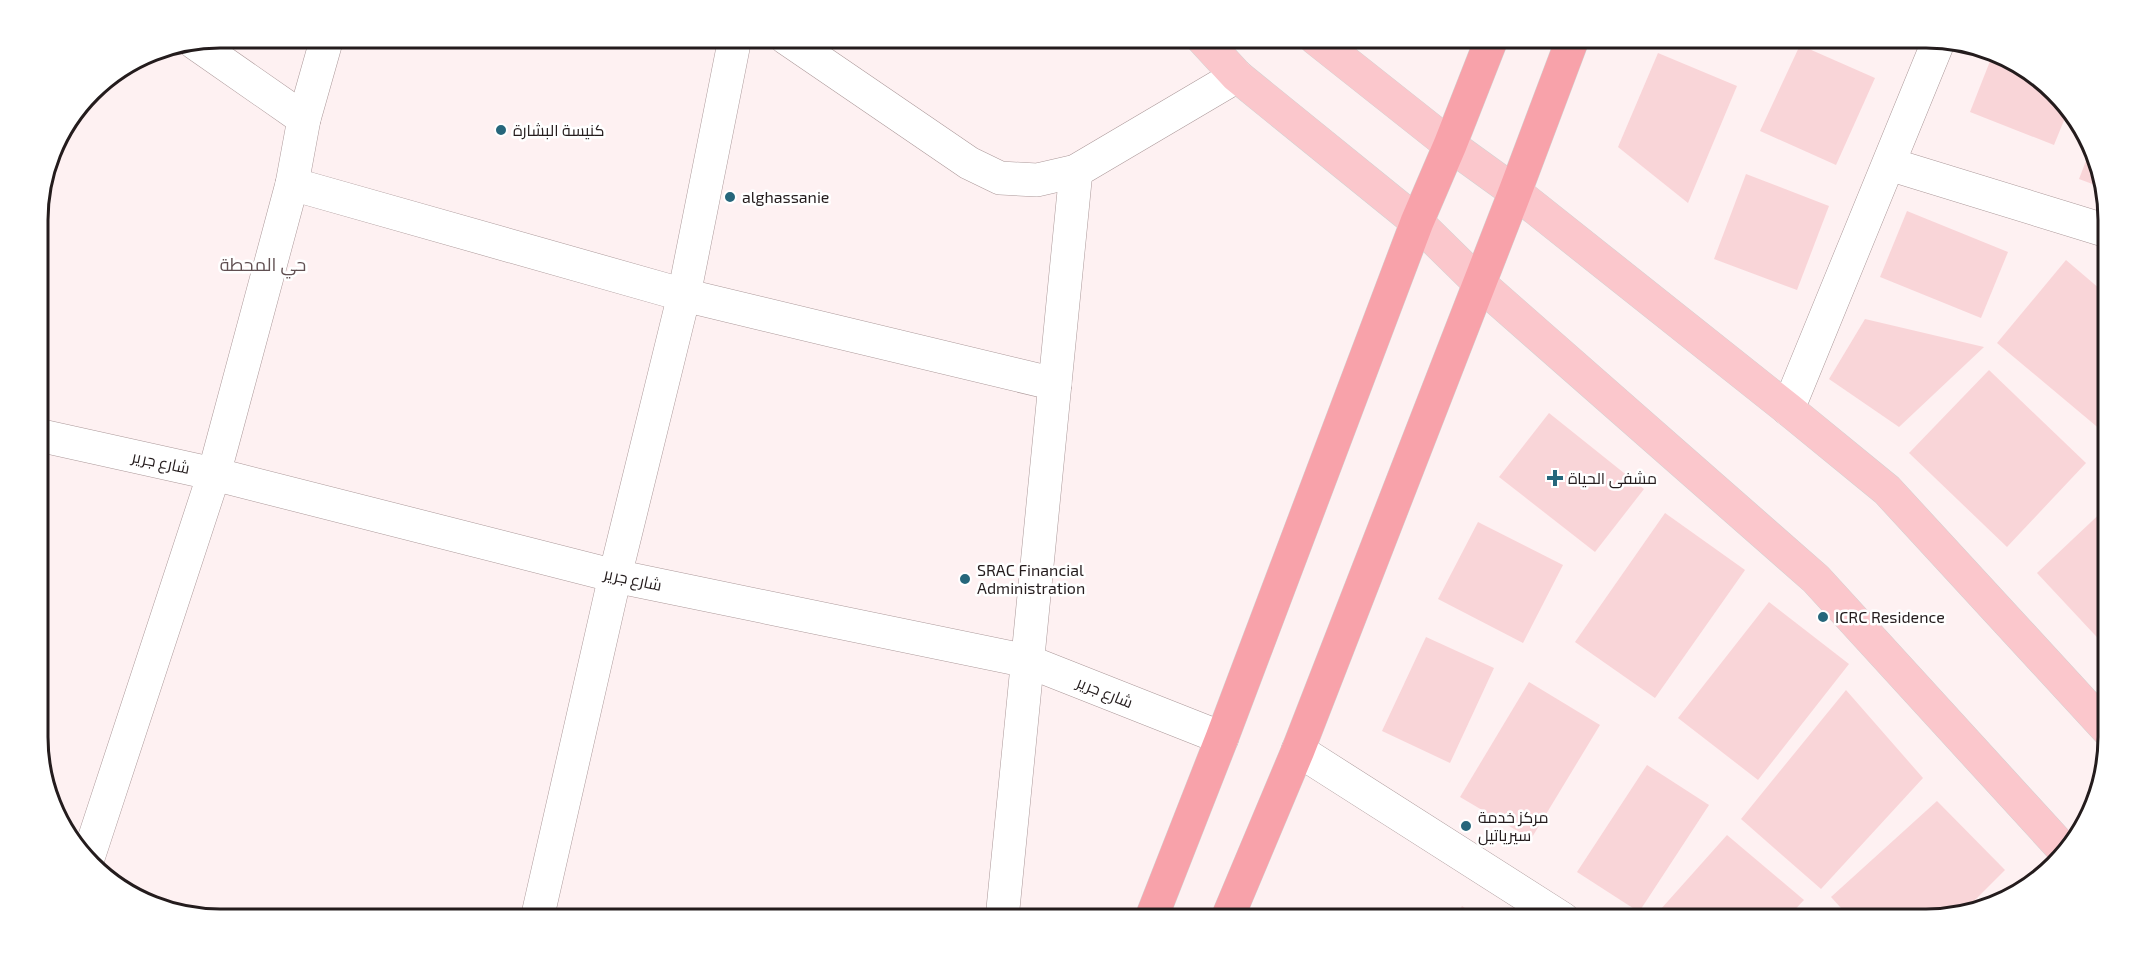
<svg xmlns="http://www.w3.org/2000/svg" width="2146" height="957" font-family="'Exo 2',Cairo,sans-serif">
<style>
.building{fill:#f9d5d8}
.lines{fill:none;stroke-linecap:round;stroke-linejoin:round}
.street-casing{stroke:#ac999a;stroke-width:34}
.primary-casing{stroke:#d3d2d2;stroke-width:34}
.highway-casing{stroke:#d3d2d2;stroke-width:34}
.street{stroke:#fff;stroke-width:33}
.primary{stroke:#fbc7cc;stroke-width:33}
.highway{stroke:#f8a2aa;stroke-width:33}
.poi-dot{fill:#26667b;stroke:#fff;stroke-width:2}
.labels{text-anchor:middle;stroke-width:5;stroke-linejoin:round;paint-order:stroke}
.poi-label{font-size:16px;fill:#241c1d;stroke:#fff;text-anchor:start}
.street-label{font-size:16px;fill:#241c1d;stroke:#fff}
.neighbourhood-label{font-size:18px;fill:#604f51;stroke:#fff}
.rim{fill:none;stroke:#241c1d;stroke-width:3}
</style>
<rect width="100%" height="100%" fill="#fef1f2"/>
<g class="building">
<polygon points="1800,45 1875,78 1836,165 1760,131"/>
<polygon points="1994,51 2069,108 2054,145 1970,112"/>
<polygon points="1658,53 1737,86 1688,203 1618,147"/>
<polygon points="2089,153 2103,188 2079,179"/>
<polygon points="1746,174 1829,206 1797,290 1714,259"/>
<polygon points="1907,211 2008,252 1981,318 1880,277"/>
<polygon points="2066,260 2107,295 2108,436 1997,343"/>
<polygon points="1865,319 1984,347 1899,427 1829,379"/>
<polygon points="1989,370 2086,463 2007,547 1909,453"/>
<polygon points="1549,413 1644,489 1595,552 1499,477"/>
<polygon points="2108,506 2108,649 2037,573"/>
<polygon points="1665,513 1745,570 1655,698 1575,642"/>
<polygon points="1478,522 1563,565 1523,643 1438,599"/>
<polygon points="1769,602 1849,664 1758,780 1678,718"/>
<polygon points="1426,637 1494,668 1450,763 1382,731"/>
<polygon points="1529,682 1600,725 1531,839 1460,797"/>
<polygon points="1846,690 1923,778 1821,889 1741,819"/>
<polygon points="1647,765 1709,805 1639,912 1577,872"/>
<polygon points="1937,801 2005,870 1960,915 1937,919 1851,919 1831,897"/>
<polygon points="1727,835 1804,900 1786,919 1652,919"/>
<polygon points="2018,884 2022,890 2001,901 2000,901"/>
<polygon points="1462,906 1481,919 1455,919"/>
<polygon points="1817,911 1825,919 1810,919"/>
</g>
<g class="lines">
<defs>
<g id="street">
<polyline points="786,38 969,163 1000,178 1037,180 1076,171 1237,76"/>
<polyline points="195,43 304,119"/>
<polyline points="1889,164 2107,231"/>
<polyline points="292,184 684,295 1055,384"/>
<polyline points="1788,409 1939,40"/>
<polyline points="38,435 214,474 615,576 1027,661 1222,738"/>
<polyline points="1298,750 1563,919"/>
<polyline points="88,858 214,474 292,184 304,119 327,38"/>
<polyline points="537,919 615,576 684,295 735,38"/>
<polyline points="1002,919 1076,171"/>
</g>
<g id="primary">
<polyline points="1202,38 1237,76 1417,222 1479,283 1816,579 2062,848"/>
<polyline points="1315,38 1450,145 1515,192 1788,409 1887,490 2108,730"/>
</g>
<g id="highway">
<polyline points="1151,919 1222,738 1417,222 1450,145 1492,38"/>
<polyline points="1227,919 1298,750 1515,192 1573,38"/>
</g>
</defs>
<use href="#street" class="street-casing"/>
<use href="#primary" class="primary-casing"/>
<use href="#highway" class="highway-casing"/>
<use href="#street" class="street"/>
<use href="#primary" class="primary"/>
<use href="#highway" class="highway"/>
</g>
<g class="poi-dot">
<circle cx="501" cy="130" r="6"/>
<circle cx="730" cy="197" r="6"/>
<path d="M1552 469h6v6h6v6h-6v6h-6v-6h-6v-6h6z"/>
<circle cx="965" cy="579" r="6"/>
<circle cx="1823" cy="617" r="6"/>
<circle cx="1466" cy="826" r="6"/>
</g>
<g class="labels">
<g class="poi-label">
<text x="513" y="136">كنيسة البشارة</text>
<text x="742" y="203">alghassanie</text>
<text x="1568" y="484">مشفى الحياة</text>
<text x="977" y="576">SRAC Financial<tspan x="977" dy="18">Administration</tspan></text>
<text x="1835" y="623">ICRC Residence</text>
<text x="1478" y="823">مركز خدمة<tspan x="1478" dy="18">سيرياتيل</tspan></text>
</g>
<g class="street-label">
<text transform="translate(161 462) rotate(12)" y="6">شارع جرير</text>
<text transform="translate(633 579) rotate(12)" y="6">شارع جرير</text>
<text transform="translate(1105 692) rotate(22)" y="6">شارع جرير</text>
</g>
<g class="neighbourhood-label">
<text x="263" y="271">حي المحطة</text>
</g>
</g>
<path d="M0 0H2146V957H0ZM220 48H1926A172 172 0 0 1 2098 220V737A172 172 0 0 1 1926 909H220A172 172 0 0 1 48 737V220A172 172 0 0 1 220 48Z" fill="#fff" fill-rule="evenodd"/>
<path class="rim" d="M220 48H1926A172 172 0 0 1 2098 220V737A172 172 0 0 1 1926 909H220A172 172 0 0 1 48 737V220A172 172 0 0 1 220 48Z"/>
</svg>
